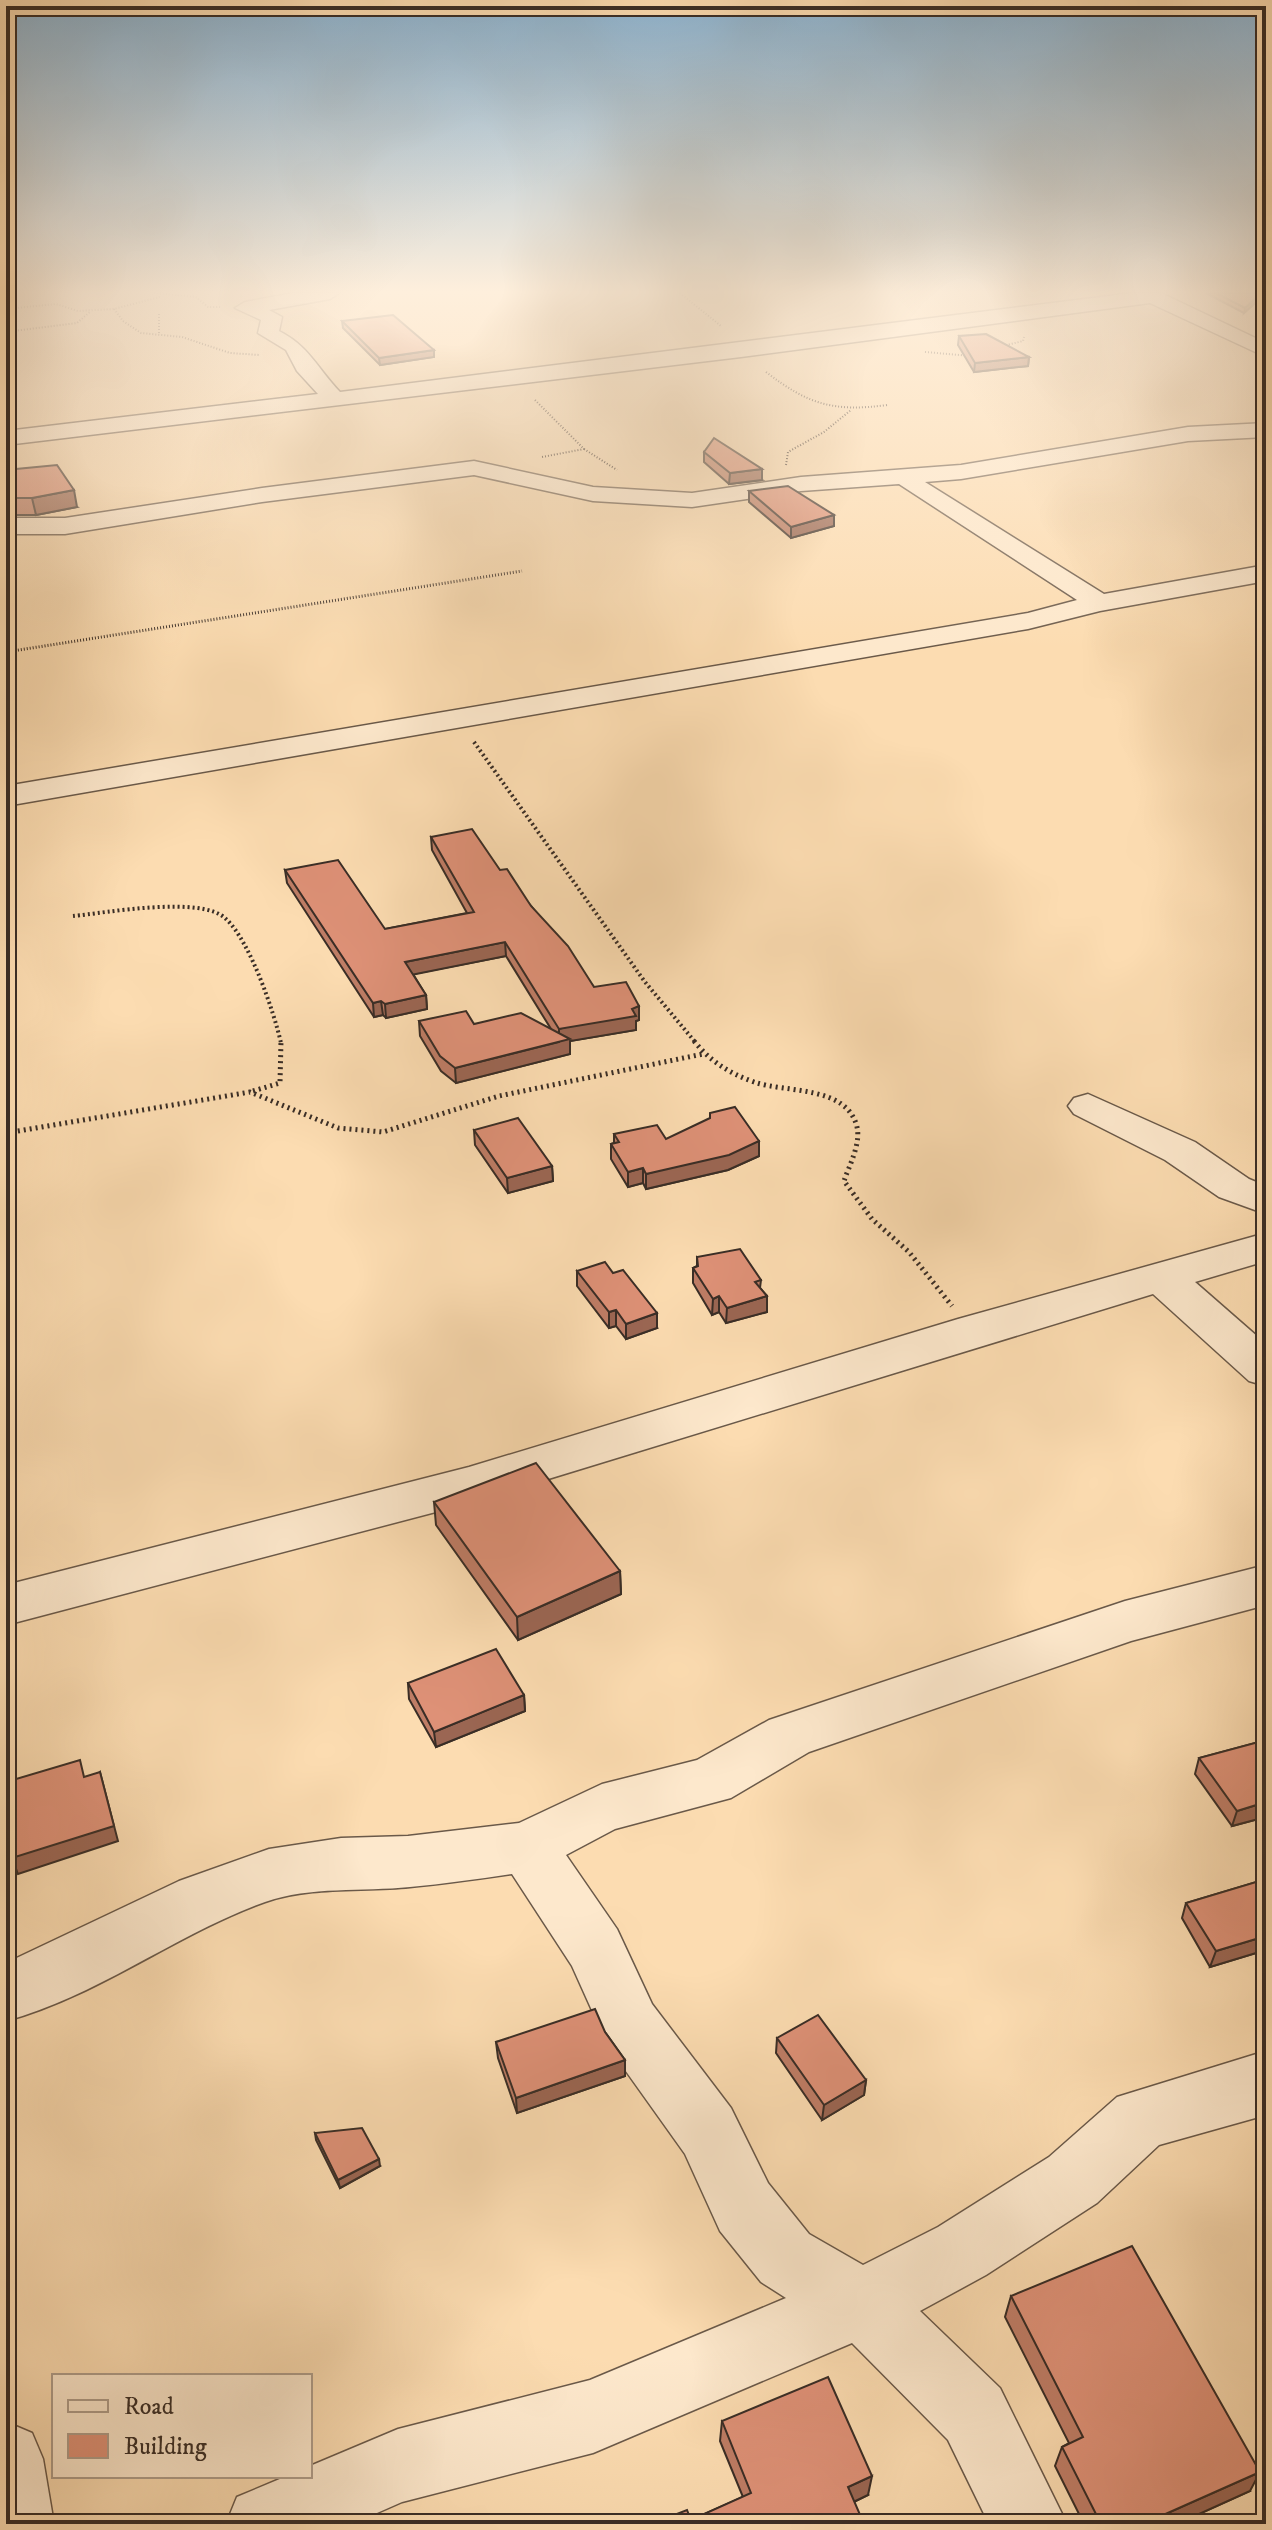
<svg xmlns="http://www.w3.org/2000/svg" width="1272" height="2530" font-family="'IM FELL DW Pica',serif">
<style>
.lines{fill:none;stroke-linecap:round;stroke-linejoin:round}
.minor-casing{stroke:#6a5949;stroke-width:3}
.path-far3{stroke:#392d26;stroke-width:2;stroke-dasharray:1 2;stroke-linecap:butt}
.path-far2{stroke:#392d26;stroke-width:3;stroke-dasharray:1 2;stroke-linecap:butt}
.path-far1{stroke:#392d26;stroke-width:4;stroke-dasharray:2 3;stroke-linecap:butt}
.path{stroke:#392d26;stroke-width:5;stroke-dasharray:2 4;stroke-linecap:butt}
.minor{fill:#fde8cc;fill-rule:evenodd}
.wall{fill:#bf7d66;stroke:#392d26;stroke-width:2}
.shaded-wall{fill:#9b6653;stroke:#392d26;stroke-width:2}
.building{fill:#de9177;stroke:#392d26;stroke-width:2}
</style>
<rect width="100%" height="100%" fill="#fcdcb1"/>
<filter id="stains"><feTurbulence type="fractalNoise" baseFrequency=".0025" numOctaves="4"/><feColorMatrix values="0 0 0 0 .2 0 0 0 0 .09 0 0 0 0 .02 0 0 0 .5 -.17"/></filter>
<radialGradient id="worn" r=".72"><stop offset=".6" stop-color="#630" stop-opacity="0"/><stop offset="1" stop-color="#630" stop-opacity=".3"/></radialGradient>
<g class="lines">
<defs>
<g id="minor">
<path d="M294 293H339L330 299 269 310 282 317 279 331C309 346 317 368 340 392L1133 293H1161L1266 343V357L1150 303 741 357 6 445V431L318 394 297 371 286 350 258 333 261 320 235 308 245 302Z"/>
<polygon points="1266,423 1266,437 1188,441 961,479 925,482 1104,594 1266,565 1266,581 1100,611 1028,629 6,806 6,786 1028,613 1077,600 899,484 801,491 692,507 593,501 474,475 262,502 65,534 6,534 6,518 65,518 262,488 474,461 593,487 692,493 801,477 961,465 1188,427"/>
<polygon points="1088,1094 1195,1142 1249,1179 1266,1186 1266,1214 1219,1197 1165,1160 1074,1114 1068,1106 1074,1098"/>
<polygon points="1266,1233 1266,1261 1195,1282 1266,1344 1266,1386 1249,1381 1153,1294 470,1503 6,1625 6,1585 469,1467 958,1319"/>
<path d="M1266 1565V1605L1131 1641 809 1752 731 1798 615 1829 566 1855 617 1929 652 2004 731 2108 768 2183 809 2234 863 2265 938 2227 1049 2157 1117 2097 1266 2051V2115L1159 2145 1097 2203 986 2275 920 2311 1000 2388 1067 2524H989L948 2440 852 2343 593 2453 402 2502 352 2524H226L237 2497 287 2476H310V2466L398 2429 590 2380 786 2298 761 2282 720 2231 685 2154 608 2046 572 1966 512 1874C478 1879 444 1884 410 1887 362 1892 311 1886 265 1902 176 1934 98 1996 6 2021V1963L179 1881 269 1849 341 1838 408 1836 519 1823 602 1784 697 1760 769 1720 1125 1601Z"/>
<polygon points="6,2422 32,2433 43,2459 54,2524 6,2524"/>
</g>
</defs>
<use href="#minor" class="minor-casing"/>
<g class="path-far3">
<polyline points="154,293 196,297 208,307 220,307"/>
<polyline points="680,293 721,326"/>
<polyline points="6,309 56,304 78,311 114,309 160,297"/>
<polyline points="114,309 123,321 141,333 182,337 230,353 260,355"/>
<polyline points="159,314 159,335"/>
<polyline points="6,332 77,323 91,311"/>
<polyline points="1003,346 1023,341 1024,337"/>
<polyline points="925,352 971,356"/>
<path d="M766 372C809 405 834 412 887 405"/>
<polyline points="535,400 584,449 542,457"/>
<polyline points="584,449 617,470"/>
<polyline points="786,465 788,452 824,432 851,410"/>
</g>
<polyline class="path-far2" points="6,652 522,571"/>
<g class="path-far1">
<polyline points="474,742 645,982 696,1043"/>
<path d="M73 916C105 913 203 895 226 919 250 941 274 1012 281 1043"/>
</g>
<g class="path">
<path d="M694 1041C711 1062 729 1073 754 1082 785 1093 847 1085 857 1127 861 1144 849 1166 844 1181L872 1219 909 1252 952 1306"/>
<polyline points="253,1091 280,1083 281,1041"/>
<polyline points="6,1133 250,1092 338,1128 383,1132 499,1096 703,1054"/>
</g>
<use href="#minor" class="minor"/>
</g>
<g class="wall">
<polygon points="1206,293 1266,293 1244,313"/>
<polygon points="342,321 434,350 434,357 380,365 343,328"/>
<polygon points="959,336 1029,357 1028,366 974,372 958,345"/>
<polygon points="704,452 762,480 729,484 704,462"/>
<polygon points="6,470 77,507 36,515 6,515"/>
<polygon points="749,491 834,515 834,526 791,538 749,502"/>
<polygon points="431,837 500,870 531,906 594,987 639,1006 639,1020 636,1021 636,1030 570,1041 570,1054 456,1083 441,1071 420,1036 419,1021 551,1029 506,956 413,974 426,995 427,1009 386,1018 383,1015 374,1017 287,883 285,870 385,929 467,913 432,850"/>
<polygon points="474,1130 552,1166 553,1181 508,1193 475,1145"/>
<polygon points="614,1134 666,1139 759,1141 759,1156 728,1170 646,1189 643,1183 628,1187 611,1159 611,1144 614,1143"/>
<polygon points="697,1257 761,1280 760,1288 767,1296 767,1312 726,1323 719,1312 712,1315 693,1283 693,1268 697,1266"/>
<polygon points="577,1271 657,1328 626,1339 616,1326 609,1328 577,1286"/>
<polygon points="434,1502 620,1571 621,1594 518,1640 436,1525"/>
<polygon points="408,1683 524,1695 525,1711 436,1747 409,1699"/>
<polygon points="1266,1740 1266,1817 1232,1826 1195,1774 1199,1758"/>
<polygon points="1266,1879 1266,1950 1210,1967 1182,1918 1186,1903"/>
<polygon points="605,2032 625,2060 625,2076 517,2113 498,2058 496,2042"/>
<polygon points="777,2038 866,2080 864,2095 822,2120 776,2053"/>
<polygon points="315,2133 380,2166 340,2188 316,2140"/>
<polygon points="1011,2296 1250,2491 1177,2524 1084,2524 1055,2466 1062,2447 1069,2443 1005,2317"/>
<polygon points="722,2421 868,2495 854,2502 691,2520 743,2497 720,2441"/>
</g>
<g class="shaded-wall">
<polygon points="1266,296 1266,300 1256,302 1244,313 1245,308 1257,297"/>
<polygon points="434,350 434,357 380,365 379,358"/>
<polygon points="1029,357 1028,366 974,372 975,363"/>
<polygon points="762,469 762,480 729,484 730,473"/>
<polygon points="74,490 77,507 36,515 32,498"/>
<polygon points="834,515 834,526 791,538 791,527"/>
<polygon points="505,942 506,956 406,976 405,962"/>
<polygon points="426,995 427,1009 386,1018 385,1004"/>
<polygon points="381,1001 383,1015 374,1017 373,1003"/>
<polygon points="639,1006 639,1020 636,1021 636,1030 570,1041 570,1054 456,1083 455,1068 559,1042 559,1029"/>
<polygon points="759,1141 759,1156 728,1170 646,1189 646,1174"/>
<polygon points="552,1166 553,1181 508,1193 507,1178"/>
<polygon points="643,1168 643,1183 628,1187 628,1172"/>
<polygon points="719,1296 719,1312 712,1315 713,1299"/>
<polygon points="767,1296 767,1312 726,1323 727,1308"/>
<polygon points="616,1310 616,1326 609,1328 609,1312"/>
<polygon points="657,1313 657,1328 626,1339 626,1324"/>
<polygon points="620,1571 621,1594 518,1640 517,1617"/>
<polygon points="524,1695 525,1711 436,1747 434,1732"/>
<polygon points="100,1772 118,1841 18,1874 12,1858"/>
<polygon points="1266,1802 1266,1817 1232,1826 1237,1811"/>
<polygon points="1266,1936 1266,1950 1210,1967 1216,1951"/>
<polygon points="625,2060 625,2076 517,2113 516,2098"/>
<polygon points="866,2080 864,2095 822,2120 824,2105"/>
<polygon points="379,2159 380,2166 340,2188 338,2180"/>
<polygon points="1260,2472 1250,2491 1177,2524 1143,2524"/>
<polygon points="872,2476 868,2495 845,2506 848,2487"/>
</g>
<g class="building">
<polygon points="1216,293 1266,293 1266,296 1257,297 1245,308"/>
<polygon points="393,315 434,350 379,358 342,321"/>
<polygon points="986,334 1029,357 975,363 959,336"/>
<polygon points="714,438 762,469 730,473 704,452"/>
<polygon points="57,465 74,490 32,498 6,498 6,470"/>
<polygon points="788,486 834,515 791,527 749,491"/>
<polygon points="472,829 500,870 507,869 531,906 568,946 594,987 626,982 639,1006 632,1009 636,1016 559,1029 505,942 405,962 426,995 385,1004 381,1001 373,1003 285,870 338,860 385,929 474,912 431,837"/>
<polygon points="466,1011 474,1024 521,1013 570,1039 455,1068 440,1056 419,1021"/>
<polygon points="735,1107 759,1141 729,1155 646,1174 643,1168 628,1172 611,1144 619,1142 614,1134 657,1125 666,1139 710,1118 710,1113"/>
<polygon points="518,1118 552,1166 507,1178 474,1130"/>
<polygon points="740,1249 761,1280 755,1282 767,1296 727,1308 719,1296 713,1299 693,1268 698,1266 697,1257"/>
<polygon points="605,1262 613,1273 623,1270 657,1313 626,1324 616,1310 609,1312 577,1271"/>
<polygon points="536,1463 620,1571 517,1617 434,1502"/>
<polygon points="496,1649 524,1695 434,1732 408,1683"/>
<polygon points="1266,1740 1266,1802 1237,1811 1199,1758"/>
<polygon points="80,1760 84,1777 100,1772 114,1826 12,1858 6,1828 6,1782"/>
<polygon points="1266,1879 1266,1936 1216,1951 1186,1903"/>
<polygon points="595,2009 605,2032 625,2060 516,2098 496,2042"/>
<polygon points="818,2015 866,2080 824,2105 777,2038"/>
<polygon points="362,2128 379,2159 338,2180 315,2133"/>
<polygon points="1132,2246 1260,2472 1143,2524 1101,2524 1062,2447 1083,2437 1011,2296"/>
<polygon points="828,2377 872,2476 848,2487 864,2524 651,2524 687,2510 691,2520 751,2493 722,2421"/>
</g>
<linearGradient id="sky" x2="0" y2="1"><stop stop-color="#8db6d5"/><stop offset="0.45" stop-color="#feefdc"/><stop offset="1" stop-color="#feefdc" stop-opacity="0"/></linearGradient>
<rect width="1272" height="648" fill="url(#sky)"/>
<rect width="1272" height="2530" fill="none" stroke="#fcdcb1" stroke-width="32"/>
<rect x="8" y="8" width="1256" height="2514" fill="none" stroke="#392d26" stroke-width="4"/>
<rect x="16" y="16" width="1240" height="2498" fill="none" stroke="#392d26" stroke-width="2"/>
<rect x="52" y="2374" width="260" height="104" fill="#fde8cc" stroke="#af9d8a" stroke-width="2"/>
<rect x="68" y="2400" width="40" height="12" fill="#fde8cc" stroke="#af9d8a" stroke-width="2"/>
<text x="124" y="2414" font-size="24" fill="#392d26">Road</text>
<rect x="68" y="2434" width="40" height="24" fill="#de9177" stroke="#af9d8a" stroke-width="2"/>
<text x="124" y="2454" font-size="24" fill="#392d26">Building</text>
<rect width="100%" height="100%" filter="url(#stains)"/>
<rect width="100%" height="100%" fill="url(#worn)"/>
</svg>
